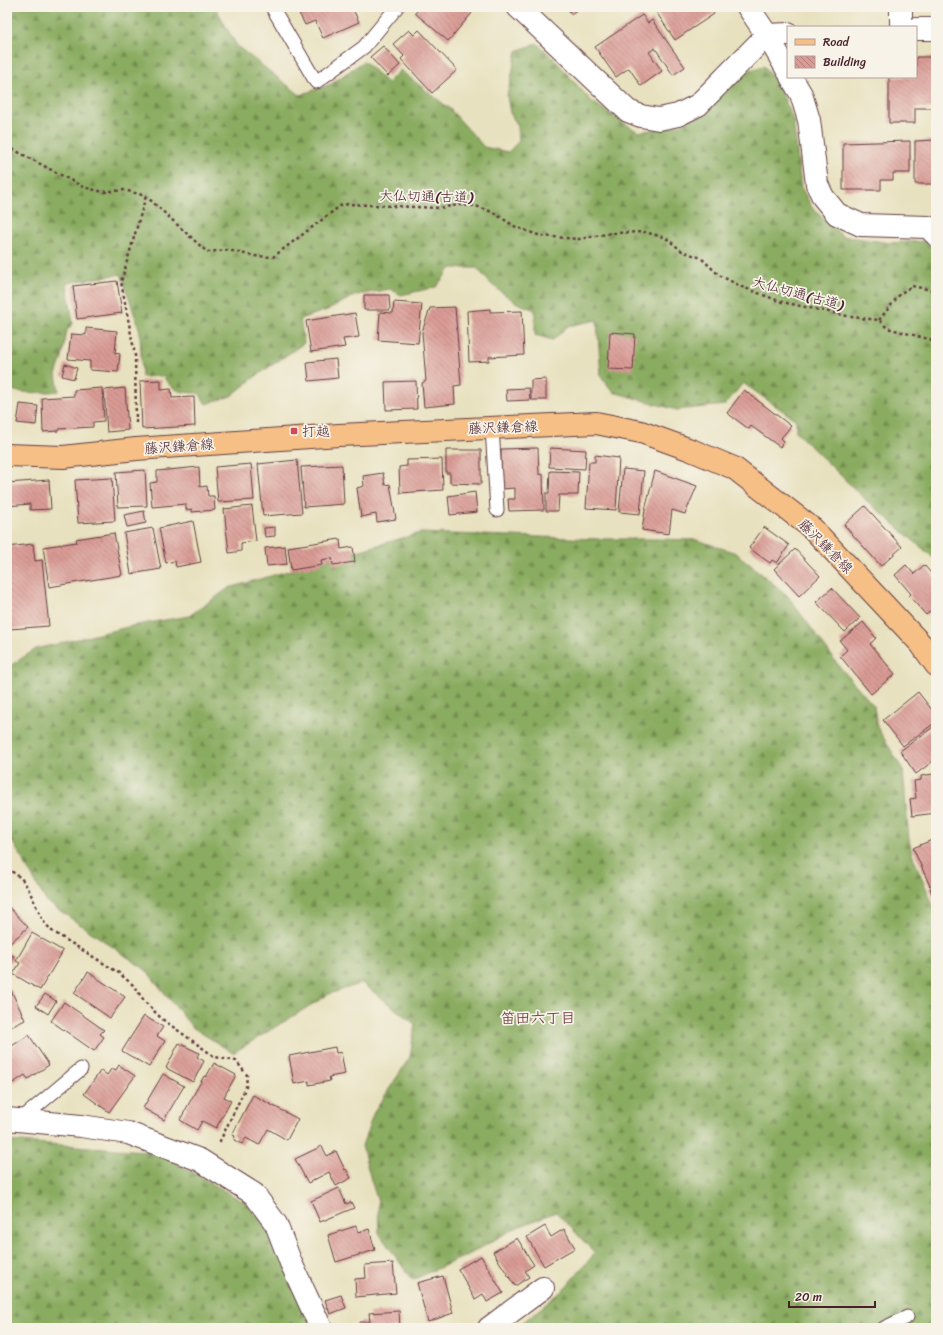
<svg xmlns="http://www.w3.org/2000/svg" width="943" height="1335" font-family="Sriracha,'Klee One',sans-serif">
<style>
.forest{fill:url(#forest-firs);stroke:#6a6646}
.building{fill:url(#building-back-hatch)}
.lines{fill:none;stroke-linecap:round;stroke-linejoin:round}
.lane-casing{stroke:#623c41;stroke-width:15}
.street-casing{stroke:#623c41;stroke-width:24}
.primary-casing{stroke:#623c41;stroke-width:24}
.path{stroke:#623c41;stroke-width:2.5;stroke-dasharray:3 3;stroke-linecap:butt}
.lane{stroke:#fff;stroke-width:13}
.street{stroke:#fff;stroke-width:22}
.primary{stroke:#f5bf86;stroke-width:22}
.poi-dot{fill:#d1495b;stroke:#f7f3e8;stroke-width:1.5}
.labels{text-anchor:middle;stroke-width:3.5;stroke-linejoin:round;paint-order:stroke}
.street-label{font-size:14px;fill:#4a1f2b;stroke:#f7f3e8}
.poi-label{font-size:14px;fill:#4a1f2b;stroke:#f7f3e8;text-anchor:start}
.neighbourhood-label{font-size:15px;font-weight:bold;fill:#7c4a50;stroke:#f7f3e8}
</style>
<defs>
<pattern id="forest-firs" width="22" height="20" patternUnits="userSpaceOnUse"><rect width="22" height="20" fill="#8aac60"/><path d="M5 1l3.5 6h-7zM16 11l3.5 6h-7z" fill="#738b4f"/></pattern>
<pattern id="building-back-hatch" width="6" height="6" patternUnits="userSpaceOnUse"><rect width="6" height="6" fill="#d99b94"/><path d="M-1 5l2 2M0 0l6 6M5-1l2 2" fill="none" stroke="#b27e79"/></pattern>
</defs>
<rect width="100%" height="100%" fill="#f7f3e8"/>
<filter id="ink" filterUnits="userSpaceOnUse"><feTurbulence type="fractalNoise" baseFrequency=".025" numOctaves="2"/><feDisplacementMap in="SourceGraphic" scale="8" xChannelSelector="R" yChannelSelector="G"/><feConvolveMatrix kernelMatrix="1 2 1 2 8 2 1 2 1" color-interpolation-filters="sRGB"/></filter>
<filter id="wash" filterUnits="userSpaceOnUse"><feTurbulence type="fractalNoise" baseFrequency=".012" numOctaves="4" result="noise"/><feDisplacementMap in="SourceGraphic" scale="16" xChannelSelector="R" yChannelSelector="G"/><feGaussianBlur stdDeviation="0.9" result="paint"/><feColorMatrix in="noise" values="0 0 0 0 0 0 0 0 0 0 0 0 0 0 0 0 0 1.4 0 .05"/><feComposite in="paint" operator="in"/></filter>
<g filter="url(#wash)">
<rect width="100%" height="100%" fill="#e8e1bf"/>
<g class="forest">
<path d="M7 7H215L237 46 300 95 331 84 364 61 387 83 400 70 450 109 484 147 508 152 519 141 518 126 510 113 507 96 517 51 537 43 555 60 591 101 638 132 683 124 747 71 764 66 778 85 793 119 801 187 813 209 842 236 890 243 926 241 936 252V560L866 500 796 432V420L743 383 725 405 677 410 613 392 601 376 597 320 568 326 553 340 535 335V310L515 302 491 284 477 268H451L436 287 401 295 390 289 356 295 327 310 300 319 304 343 252 379 231 396 206 404 199 393C183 393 172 392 163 376L142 377 140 331 121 274 67 283 73 324 67 330 62 357 56 375 59 391C41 393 25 394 7 389Z"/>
<polygon points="420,533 598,539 655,539 697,540 736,553 787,595 839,666 874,706 877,727 903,770 909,840 912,854 936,912 936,1328 516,1328 562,1291 595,1253 556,1212 515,1228 470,1254 412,1280 379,1233 378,1202 371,1180 362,1146 373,1114 410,1057 415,1024 362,983 329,994 233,1053 192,1027 146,970 46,901 7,832 7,668 36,649 136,625 189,616 229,588"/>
<polygon points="7,1141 158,1152 249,1205 304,1281 313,1328 7,1328"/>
</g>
<g id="blocks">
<g class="building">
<polygon points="296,7 352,7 359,22 323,38 315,21 305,25"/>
<polygon points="421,7 470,7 468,9 472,13 448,41 415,13"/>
<polygon points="567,7 581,7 571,14"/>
<polygon points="657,7 709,7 714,14 675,40 654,9"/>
<polygon points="642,15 648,23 652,20 685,67 673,75 655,48 649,52 662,71 641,86 629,68 616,77 595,47"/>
<polygon points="409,30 414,35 419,30 457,70 432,93 401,59 404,56 393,44"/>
<polygon points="383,46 400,65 388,76 370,57"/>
<polygon points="916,57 936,57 936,108 915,108 915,123 889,123 889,77 916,77"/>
<polygon points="936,140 936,184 915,184 915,141"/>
<polygon points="910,141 910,173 893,173 893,180 881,180 881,190 843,190 843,143"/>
<polygon points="117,281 122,313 77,319 73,286"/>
<polygon points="364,295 389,295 390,310 364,310"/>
<polygon points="394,302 422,304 418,343 378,340 380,312 393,313"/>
<polygon points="455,307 461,385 454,386 455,404 424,407 422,383 426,381 422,332 430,308"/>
<polygon points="490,309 490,312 522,311 524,355 489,357 489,361 469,362 467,311"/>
<polygon points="355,313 359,337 343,339 345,347 311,352 306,321"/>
<polygon points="86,328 117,331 115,353 120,354 118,372 90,370 90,361 68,359 71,334 86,335"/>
<polygon points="610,332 635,334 633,370 608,369"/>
<polygon points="336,359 338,378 309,381 307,362"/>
<polygon points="65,364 77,368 74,379 62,376"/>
<polygon points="546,379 546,400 531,400 531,380"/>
<polygon points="161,380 161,390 171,389 172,398 194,397 195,426 142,429 140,381"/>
<polygon points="416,381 417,409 386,410 385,382"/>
<polygon points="102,388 104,421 93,422 93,427 59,429 58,431 43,432 42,398 74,396 74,390"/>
<polygon points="125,388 128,430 107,432 104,390"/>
<polygon points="529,388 530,400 507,401 506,389"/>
<polygon points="744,390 791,426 781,438 784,441 780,447 751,426 749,429 727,413"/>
<polygon points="20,404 38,406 36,425 17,423"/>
<polygon points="538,448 539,475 543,474 544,510 509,511 508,499 515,499 515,488 501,489 501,449"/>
<polygon points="550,448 586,450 585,469 549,467"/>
<polygon points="446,450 481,450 481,484 450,483 450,473 446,473"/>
<polygon points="595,455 619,458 616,510 586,508 589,462 595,462"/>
<polygon points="442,459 443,490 400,493 399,467 407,466 407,460"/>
<polygon points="297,460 302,513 263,516 258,464"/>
<polygon points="251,464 254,500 218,502 215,467"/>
<polygon points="342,465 344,504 304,507 301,467"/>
<polygon points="199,467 200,487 207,486 208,496 214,496 215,510 192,512 192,509 186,510 186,504 152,507 150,483 157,482 157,471"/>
<polygon points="623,469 644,471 640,514 619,512"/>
<polygon points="145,470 147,506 118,507 116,472"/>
<polygon points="550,471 579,472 578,495 559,495 558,511 546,511 546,493 549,493"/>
<polygon points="655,471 697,486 685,514 672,510 669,534 642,530 645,510"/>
<polygon points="383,473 385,485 390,484 396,519 377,522 376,514 361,517 357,488 364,486 363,476"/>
<polygon points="112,478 115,521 78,523 75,480"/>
<polygon points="49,480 51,509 30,510 30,504 7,506 7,483"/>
<polygon points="475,492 477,512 450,515 448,496"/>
<polygon points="252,506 256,541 241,543 241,551 229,553 224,509"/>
<polygon points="865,506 902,547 881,566 844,525"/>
<polygon points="144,511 146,523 127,527 124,515"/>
<polygon points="193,521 201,562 176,567 175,561 166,563 159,528"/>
<polygon points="275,527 275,536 265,537 264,528"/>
<polygon points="764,527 789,545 777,563 772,560 770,563 749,548"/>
<polygon points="153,528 161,569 131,574 124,533"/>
<polygon points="114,533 122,575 49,587 43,547 77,542 76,539"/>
<polygon points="340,539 341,549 353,547 355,562 333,565 332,558 321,560 322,565 291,570 288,547"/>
<polygon points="33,544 35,561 42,560 49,626 10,629 7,601 7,547"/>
<polygon points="285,546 287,564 267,566 265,548"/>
<polygon points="795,549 820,576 799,596 774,569"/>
<polygon points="906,565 914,574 924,565 936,579 936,606 926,615 909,596 911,594 895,575"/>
<polygon points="832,588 860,618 845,632 816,602"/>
<polygon points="863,622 876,638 870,644 895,674 871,694 840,656 847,650 840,641"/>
<polygon points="918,692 936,715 936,722 903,746 883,720"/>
<polygon points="936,725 936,759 916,774 900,751"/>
<polygon points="933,774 934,780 936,780 936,813 912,816 910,799 916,798 914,781 921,780 921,776"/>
<polygon points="932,840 936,849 936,883 930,886 913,848"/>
<polygon points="936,886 936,899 934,899 930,888"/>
<polygon points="7,905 28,927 7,946"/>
<polygon points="32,933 63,951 40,990 13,974 20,963 16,961"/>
<polygon points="7,952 14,956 7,967"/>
<polygon points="88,972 125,997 110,1018 74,993"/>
<polygon points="10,988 25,1020 7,1029 7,989"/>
<polygon points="45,994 56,1001 48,1014 36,1006"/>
<polygon points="64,1002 104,1030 100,1034 104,1037 94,1051 51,1021"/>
<polygon points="144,1016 163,1027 157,1036 165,1041 149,1067 122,1051"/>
<polygon points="29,1035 49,1065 28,1079 25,1075 13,1083 7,1073 7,1049"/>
<polygon points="179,1043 199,1053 197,1057 204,1061 193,1082 166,1068"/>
<polygon points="335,1047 336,1053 341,1052 345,1074 329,1077 330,1081 309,1085 309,1081 294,1084 289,1056"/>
<polygon points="214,1063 236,1075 224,1097 231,1101 216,1128 202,1121 197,1130 180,1120 204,1076 206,1077"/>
<polygon points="119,1065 135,1076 109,1112 84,1094 101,1070 107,1075 112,1068 116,1070"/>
<polygon points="163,1074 184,1086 164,1120 143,1108"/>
<polygon points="253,1095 298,1119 287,1140 268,1129 259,1145 246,1138 242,1144 234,1140 235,1136 232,1135"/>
<polygon points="322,1146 327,1156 336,1151 345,1170 346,1169 351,1178 336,1186 329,1172 308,1183 295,1159"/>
<polygon points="339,1188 346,1204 351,1202 354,1208 320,1222 311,1201"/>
<polygon points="356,1226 358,1233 369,1229 375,1250 336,1262 328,1235"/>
<polygon points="545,1226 551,1237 564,1229 575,1248 544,1266 527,1237"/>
<polygon points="517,1238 534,1265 525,1271 529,1277 515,1286 493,1252"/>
<polygon points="481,1256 503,1293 487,1302 483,1294 475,1299 458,1269"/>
<polygon points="393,1263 396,1293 356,1297 355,1279 366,1278 365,1265"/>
<polygon points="443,1276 453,1313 428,1322 417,1283"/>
<polygon points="341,1295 346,1308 330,1314 325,1300"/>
<polygon points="399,1311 400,1328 360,1328 360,1322 370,1322 369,1313"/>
</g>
</g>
</g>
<g filter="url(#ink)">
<use href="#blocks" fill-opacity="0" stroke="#623c41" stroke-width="1"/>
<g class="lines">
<defs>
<g id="lane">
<polyline points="272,7 316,82 364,47 397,7"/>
<polyline points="492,427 497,510"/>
<polyline points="19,1121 81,1069"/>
<polyline points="884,1328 907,1317"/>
</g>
<g id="street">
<polyline points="518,7 628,111 641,116 659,119 678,115 698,105 767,35 788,34"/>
<polyline points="748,7 767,35 788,71"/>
<polyline points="901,7 901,27"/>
<polyline points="916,29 936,29"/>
<polyline points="791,77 801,94 809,120 817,184 823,197 837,214 861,225 928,227 936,235"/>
<polyline points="7,1119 81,1126 128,1133 200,1160 254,1194 276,1224 291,1263 321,1328"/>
<polyline points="489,1328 543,1288"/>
</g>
<polyline id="primary" points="7,455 63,457 136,449 339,435 596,423 641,432 691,450 734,468 813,529 921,644 936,665"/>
</defs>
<use href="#lane" class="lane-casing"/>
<use href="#street" class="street-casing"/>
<use href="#primary" class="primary-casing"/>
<g class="path">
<polyline points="7,146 83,187 103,192 124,190 146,196 207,252 228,250 254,256 273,257 340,206 348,204 438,208 459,205 476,206 492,212 516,227 541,236 579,239 612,233 645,232 666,238 682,251 701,258 719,275 742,287 782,302 852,317 879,320 887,328 936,341"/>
<polyline points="879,320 901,293 912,286 936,291"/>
<polyline points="136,423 135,355 121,282 146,196"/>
<polyline points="7,868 21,878 28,888 43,921 52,931 119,973 133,985 145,1002 162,1019 215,1057 236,1061 247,1075 246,1087 219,1143"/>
</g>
<use href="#lane" class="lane"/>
<use href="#street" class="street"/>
<use href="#primary" class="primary"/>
</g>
</g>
<rect class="poi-dot" x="290" y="427" width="8" height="8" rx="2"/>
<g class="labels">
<g class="street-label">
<text transform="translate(426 196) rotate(1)" y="5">大仏切通(古道)</text>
<text transform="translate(798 293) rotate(15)" y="5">大仏切通(古道)</text>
<text transform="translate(503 427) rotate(-2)" y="5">藤沢鎌倉線</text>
<text transform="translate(179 446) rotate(-4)" y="5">藤沢鎌倉線</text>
<text transform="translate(826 546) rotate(45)" y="5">藤沢鎌倉線</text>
</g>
<g class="poi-label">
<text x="302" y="436">打越</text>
</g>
<g class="neighbourhood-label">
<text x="538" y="1023">笛田六丁目</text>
</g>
</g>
<rect width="943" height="1335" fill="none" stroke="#f7f3e8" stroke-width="24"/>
<rect x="787" y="26" width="130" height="52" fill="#f7f3e8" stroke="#b29e9c"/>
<rect x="795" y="39" width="20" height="6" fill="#f5bf86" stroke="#b29e9c"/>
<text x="823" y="46" font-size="12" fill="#4a1f2b">Road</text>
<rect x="795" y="56" width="20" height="12" fill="url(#building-back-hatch)" stroke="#b29e9c"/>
<text x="823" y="66" font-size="12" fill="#4a1f2b">Building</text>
<path d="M789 1301v6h86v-6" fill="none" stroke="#4a1f2b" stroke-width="2"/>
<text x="795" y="1301" font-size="12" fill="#4a1f2b" stroke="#f7f3e8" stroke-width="3" paint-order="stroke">20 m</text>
</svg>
